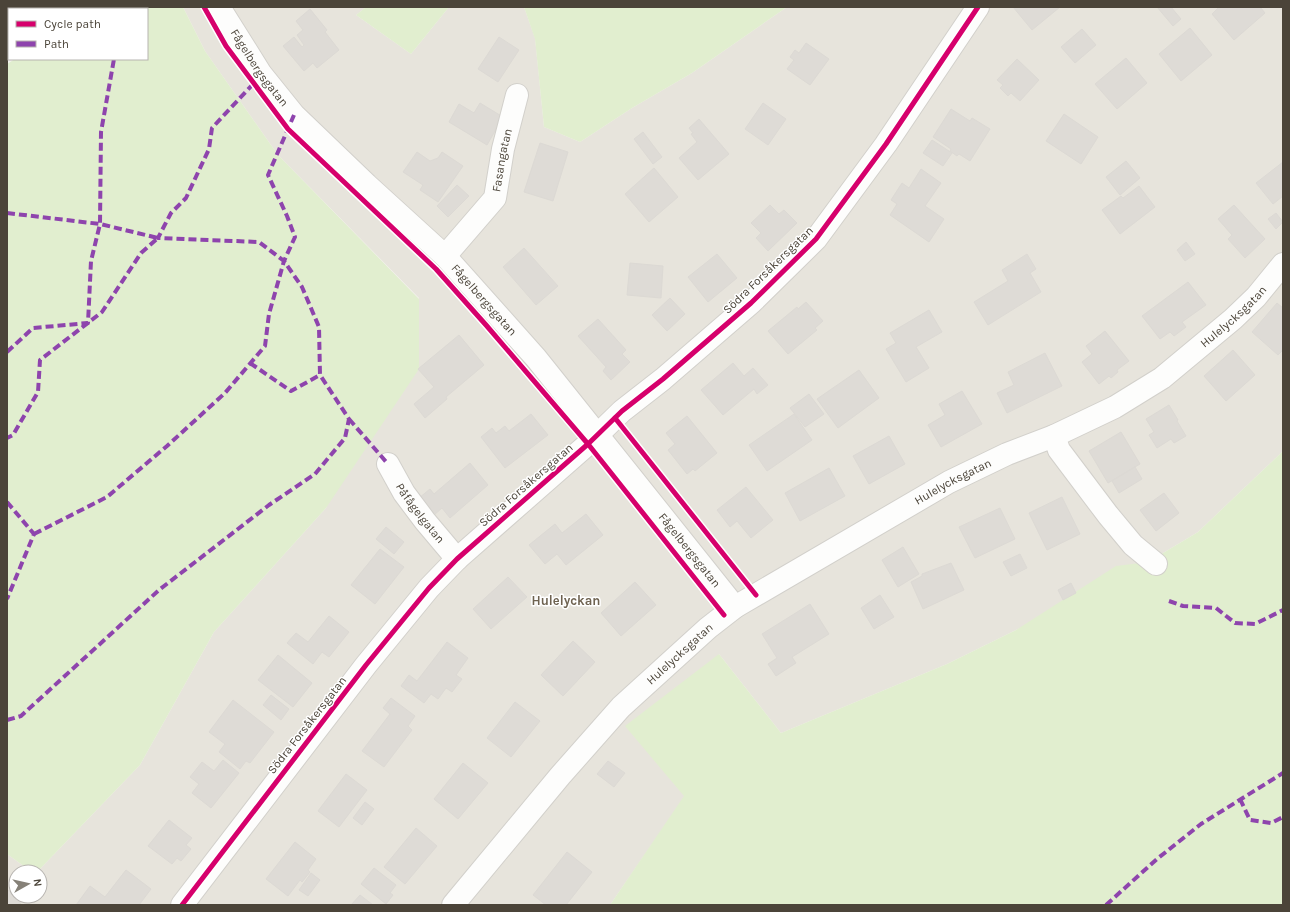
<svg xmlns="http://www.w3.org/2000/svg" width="1290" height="912" font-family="Karla,sans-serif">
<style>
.residential{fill:#e7e4dc}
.green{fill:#e1eecf}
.building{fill:#dedbd6;stroke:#dcd9d4}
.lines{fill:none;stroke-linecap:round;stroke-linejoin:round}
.minor-casing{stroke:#d2d0cb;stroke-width:24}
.minor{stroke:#fdfdfc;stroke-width:22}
.quiet{stroke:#8e44ad;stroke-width:4;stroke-dasharray:8 4;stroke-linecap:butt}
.cycleway-casing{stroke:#fff;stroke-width:8}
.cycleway{stroke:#d6006c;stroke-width:5}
.labels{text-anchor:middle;stroke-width:3;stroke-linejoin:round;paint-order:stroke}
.street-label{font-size:12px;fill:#4b4439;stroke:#fff}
.neighbourhood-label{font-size:13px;font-weight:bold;fill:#6e6250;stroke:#fff}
</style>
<rect width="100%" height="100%" fill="#f4f2ee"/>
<polygon class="residential" points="183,7 366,7 356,15 411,54 449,7 524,7 535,38 544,127 580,142 632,108 692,73 787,7 1283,7 1283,451 1198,532 1148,562 1016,630 947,664 781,733 719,654 685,796 610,905 7,905 7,854 32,872 16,872 16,896 40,896 40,872 37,872 140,765 214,632 326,508 419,298 278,155 205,51"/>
<g class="green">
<polygon points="82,7 183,7 205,51 278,155 419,299 419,369 326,508 214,632 140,765 37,872 32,872 7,854 7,64 15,59 147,59 147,9 79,9"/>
<polygon points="366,7 449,7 411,54 356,15"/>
<polygon points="524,7 787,7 692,73 632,108 580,142 544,127 535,39"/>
<polygon points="1283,451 1283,905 610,905 684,796 625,726 719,654 781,733 947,664 1016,630 1116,566 1148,562 1198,532"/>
</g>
<g class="building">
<polygon points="1013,7 1060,7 1032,30"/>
<polygon points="1157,7 1171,7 1181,19 1173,26"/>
<polygon points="1219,7 1260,7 1265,13 1234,40 1212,14"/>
<polygon points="310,9 327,30 325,32 339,50 317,68 313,63 304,71 283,46 294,37 302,47 304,45 297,35 303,30 296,21"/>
<polygon points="1190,28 1212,55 1181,81 1159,54"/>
<polygon points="1082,29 1096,45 1075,63 1061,47"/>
<polygon points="499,37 519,50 498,82 478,69"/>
<polygon points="806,43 829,59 810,85 787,69 794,60 790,57 795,50 799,53"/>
<polygon points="1126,58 1147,83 1117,109 1095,84"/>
<polygon points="1017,59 1039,80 1020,101 1011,93 1008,96 1000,88 1003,85 997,80"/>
<polygon points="480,103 503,117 487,145 449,122 459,104 474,113"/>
<polygon points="763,103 786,119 768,145 745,129"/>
<polygon points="951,109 970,121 972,118 990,129 970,161 959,154 957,156 950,151 951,149 933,137"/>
<polygon points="1064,114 1098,137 1081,164 1046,141"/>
<polygon points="699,119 729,154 698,180 679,158 697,142 691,134 693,133 689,128"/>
<polygon points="643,132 662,157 653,164 634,139"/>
<polygon points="932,140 952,153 943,166 923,153"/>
<polygon points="540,143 568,152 553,201 524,192"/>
<polygon points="417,152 430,161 438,158 442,152 463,166 438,202 420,190 423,185 403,172"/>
<polygon points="1126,161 1140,178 1120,195 1106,177"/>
<polygon points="1283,162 1283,196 1273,204 1256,183"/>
<polygon points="654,168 678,197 649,222 625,194"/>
<polygon points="921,169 941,183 925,206 944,219 929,242 890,215 897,204 891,200 902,183 909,188"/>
<polygon points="457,185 469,196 448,217 437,206"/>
<polygon points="1139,186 1155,207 1120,234 1102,210 1121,196 1123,198"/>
<polygon points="770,205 779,214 784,210 797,223 768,251 756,238 761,233 751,223"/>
<polygon points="1234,205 1265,239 1245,258 1228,239 1232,235 1218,219"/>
<polygon points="1276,213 1283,222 1276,229 1268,219"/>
<polygon points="1186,242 1195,254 1185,261 1177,250"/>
<polygon points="524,248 558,286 536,305 503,267"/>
<polygon points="717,254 737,278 708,302 688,277"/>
<polygon points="1027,254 1036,269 1030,273 1041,292 988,325 974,302 1008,281 1002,270"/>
<polygon points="630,263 663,266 661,298 627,295"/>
<polygon points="1188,282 1206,305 1182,322 1186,327 1174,336 1170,332 1160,339 1142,316"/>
<polygon points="670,298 685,314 667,331 652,315"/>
<polygon points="806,302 823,321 815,328 817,330 788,354 768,331 797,307 798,309"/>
<polygon points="1277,303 1283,308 1283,350 1278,355 1252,332"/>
<polygon points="929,310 942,332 916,347 929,368 906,382 886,349 896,343 890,333"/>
<polygon points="598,319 626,350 622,354 630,362 611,380 603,371 606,367 578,336"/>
<polygon points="1105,331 1129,361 1117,370 1118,372 1111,378 1109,376 1099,384 1082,362 1092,354 1086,346"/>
<polygon points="459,335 484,365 446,397 447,399 425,418 414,404 434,387 418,369"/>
<polygon points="1233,350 1255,375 1226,401 1204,376"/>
<polygon points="1045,353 1062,386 1007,413 997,393 1014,385 1008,372"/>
<polygon points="733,363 744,376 753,368 768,385 757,394 754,389 723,415 701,390"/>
<polygon points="859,370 879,398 838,428 817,399"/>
<polygon points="962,391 982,424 941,447 928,425 945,415 939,404"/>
<polygon points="809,394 824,414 805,427 790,408"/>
<polygon points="1169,405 1178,420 1177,421 1186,436 1174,443 1171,439 1157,448 1149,435 1154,432 1146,419"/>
<polygon points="531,414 548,435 505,468 481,437 492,428 496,433 505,426 509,431"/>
<polygon points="794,414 812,440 767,471 749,445"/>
<polygon points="687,416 717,453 695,471 693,469 687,474 668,450 675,444 666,433"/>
<polygon points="1121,432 1140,464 1108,483 1089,451"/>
<polygon points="889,436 905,464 869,484 853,456"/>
<polygon points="470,463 488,485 450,518 442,508 434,515 419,498 430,489 434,494"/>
<polygon points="1135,467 1142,479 1119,493 1112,481"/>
<polygon points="829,468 845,496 800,521 785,493"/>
<polygon points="746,487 773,520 751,538 737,521 730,527 717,510"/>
<polygon points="1164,493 1179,513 1156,531 1140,510"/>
<polygon points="1062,497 1080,534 1047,550 1029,513"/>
<polygon points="1000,508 1015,539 975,558 959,527"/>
<polygon points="586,514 603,535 566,565 557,554 545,564 529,545 555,524 562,533"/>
<polygon points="386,527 404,542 394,554 376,539"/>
<polygon points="903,547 919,574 898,587 882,560"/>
<polygon points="380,549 404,567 375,604 351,585"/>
<polygon points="1020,554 1027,568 1011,576 1003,562"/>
<polygon points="951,563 964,590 923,609 911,582 922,576 922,574"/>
<polygon points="508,577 527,597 491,629 473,609"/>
<polygon points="635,582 656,605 621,636 601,613"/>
<polygon points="1071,583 1076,593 1063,600 1058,590"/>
<polygon points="880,595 894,617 874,629 861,608"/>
<polygon points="810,604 829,634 792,657 796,663 776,676 768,664 777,658 762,634"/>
<polygon points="329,616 349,632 329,657 322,652 313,664 287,643 296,633 308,642"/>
<polygon points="573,641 595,662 563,696 541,675"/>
<polygon points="447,642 468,658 456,675 462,679 452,692 446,688 438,699 431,694 424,703 401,686 409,675 417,681"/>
<polygon points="278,655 312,683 293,707 258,680"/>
<polygon points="271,695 289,709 281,720 263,705"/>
<polygon points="391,698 415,716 408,726 412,730 384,767 362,751 390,714 383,708"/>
<polygon points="233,700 274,732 250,763 246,761 240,769 219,752 225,744 209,732"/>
<polygon points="515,702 540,721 511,757 487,738"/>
<polygon points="223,760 239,773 211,808 192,793 199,784 190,777 202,762 214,771"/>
<polygon points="608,761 625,773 614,787 597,774"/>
<polygon points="463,763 488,783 458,819 434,799"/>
<polygon points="346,774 367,790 339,827 318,811"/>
<polygon points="365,802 374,809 362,825 353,818"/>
<polygon points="169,820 192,838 186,845 191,849 181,861 177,858 172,864 148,846"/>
<polygon points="416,828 437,846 405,884 384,867"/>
<polygon points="295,842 316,859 308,870 310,872 302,882 300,880 288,896 266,879"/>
<polygon points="567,852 592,872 566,905 546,905 533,895"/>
<polygon points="374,868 396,885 390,893 393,895 386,904 361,884"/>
<polygon points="126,870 151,889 139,905 76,905 90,886 105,897"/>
<polygon points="311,873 320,880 308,896 299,890"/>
<polygon points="7,889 21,903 19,905 7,905"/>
<polygon points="360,895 373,905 351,905"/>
</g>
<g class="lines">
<defs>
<g id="minor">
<path id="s1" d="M219 7 261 74 294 115 367 185 445 256 536 358 735 607"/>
<path id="s2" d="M445 256 495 198 503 149 517 95"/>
<polyline points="1054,436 1059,450 1108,515 1133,545 1156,564"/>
<path id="s3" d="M388 464 404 493 425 521 457 559"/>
<polyline points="182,905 366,665 429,588 457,559 588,444 622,411 663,379 751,303 816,239 886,144 978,7"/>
<path id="s4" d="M453 905 560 776 621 707 708 628 735 607 949 482 1007 454 1054 436 1115 407 1162 378 1233 319 1256 297 1283 264"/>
</g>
</defs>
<use href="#minor" class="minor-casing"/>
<use href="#minor" class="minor"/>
<g class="quiet">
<polyline points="127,9 127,7"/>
<polyline points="7,213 100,224 158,238 141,253 102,312 40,360 38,392 13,435 7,438"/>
<polyline points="7,352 33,328 88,323 91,261 100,224 101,132 114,59"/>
<polyline points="250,363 291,391 320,375"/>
<polyline points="349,419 388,464"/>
<polyline points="7,502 34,534 7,599"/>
<polyline points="34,534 107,497 167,446 225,393 265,346 269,314 284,261 295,237 287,216 268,175 294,115"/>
<polyline points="1169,601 1183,606 1216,608 1235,623 1255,624 1283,610"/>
<polyline points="7,720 21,716 159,590 269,505 315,474 345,438 349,419 320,375 319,327 302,287 284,261 259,242 158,238 171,213 186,198 209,149 212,128 254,83"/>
<polyline points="1240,799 1250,820 1271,823 1283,817"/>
<polyline points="1106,905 1157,859 1201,824 1283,773"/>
</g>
<defs>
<g id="cycleway">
<polyline points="204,7 226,46 288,129 436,269 486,325 588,444 724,615"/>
<polyline points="615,418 756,595"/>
<polyline points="182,905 366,665 429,588 457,559 588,444 622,411 663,379 751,303 816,239 886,144 978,7"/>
</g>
</defs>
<use href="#cycleway" class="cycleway-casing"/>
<use href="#cycleway" class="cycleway"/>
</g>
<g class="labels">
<g class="street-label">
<text dy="4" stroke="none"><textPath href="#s1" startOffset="73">Fågelbergsgatan</textPath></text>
<text dy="4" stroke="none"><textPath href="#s2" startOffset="115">Fasangatan</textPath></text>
<text transform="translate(768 270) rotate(-44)" y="4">Södra Forsåkersgatan</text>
<text dy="4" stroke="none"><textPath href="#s1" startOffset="397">Fågelbergsgatan</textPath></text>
<text dy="4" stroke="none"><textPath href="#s4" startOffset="991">Hulelycksgatan</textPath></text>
<text dy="4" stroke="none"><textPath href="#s4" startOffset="663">Hulelycksgatan</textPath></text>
<text transform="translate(526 485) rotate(-41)" y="4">Södra Forsåkersgatan</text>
<text dy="4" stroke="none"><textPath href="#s3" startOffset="59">Påfågelgatan</textPath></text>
<text dy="4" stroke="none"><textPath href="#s1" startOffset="721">Fågelbergsgatan</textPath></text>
<text dy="4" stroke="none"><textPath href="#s4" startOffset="339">Hulelycksgatan</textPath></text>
<text transform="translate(307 725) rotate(-52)" y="4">Södra Forsåkersgatan</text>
</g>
<g class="neighbourhood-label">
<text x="566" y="605">Hulelyckan</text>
</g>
</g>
<rect width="1290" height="912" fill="none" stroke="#4b4439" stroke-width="16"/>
<rect x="8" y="8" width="140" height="52" fill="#ffffff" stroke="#b7b4b0"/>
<rect x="16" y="21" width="20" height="6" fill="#d6006c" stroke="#b7b4b0"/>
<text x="44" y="28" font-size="12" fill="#4b4439">Cycle path</text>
<rect x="16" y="41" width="20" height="6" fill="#8e44ad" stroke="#b7b4b0"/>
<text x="44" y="48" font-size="12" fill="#4b4439">Path</text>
<g transform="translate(28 884) rotate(82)"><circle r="19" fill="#ffffff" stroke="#b7b4b0"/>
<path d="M0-3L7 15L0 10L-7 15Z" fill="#868178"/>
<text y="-6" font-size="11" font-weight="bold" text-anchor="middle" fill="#4b4439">N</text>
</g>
</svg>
